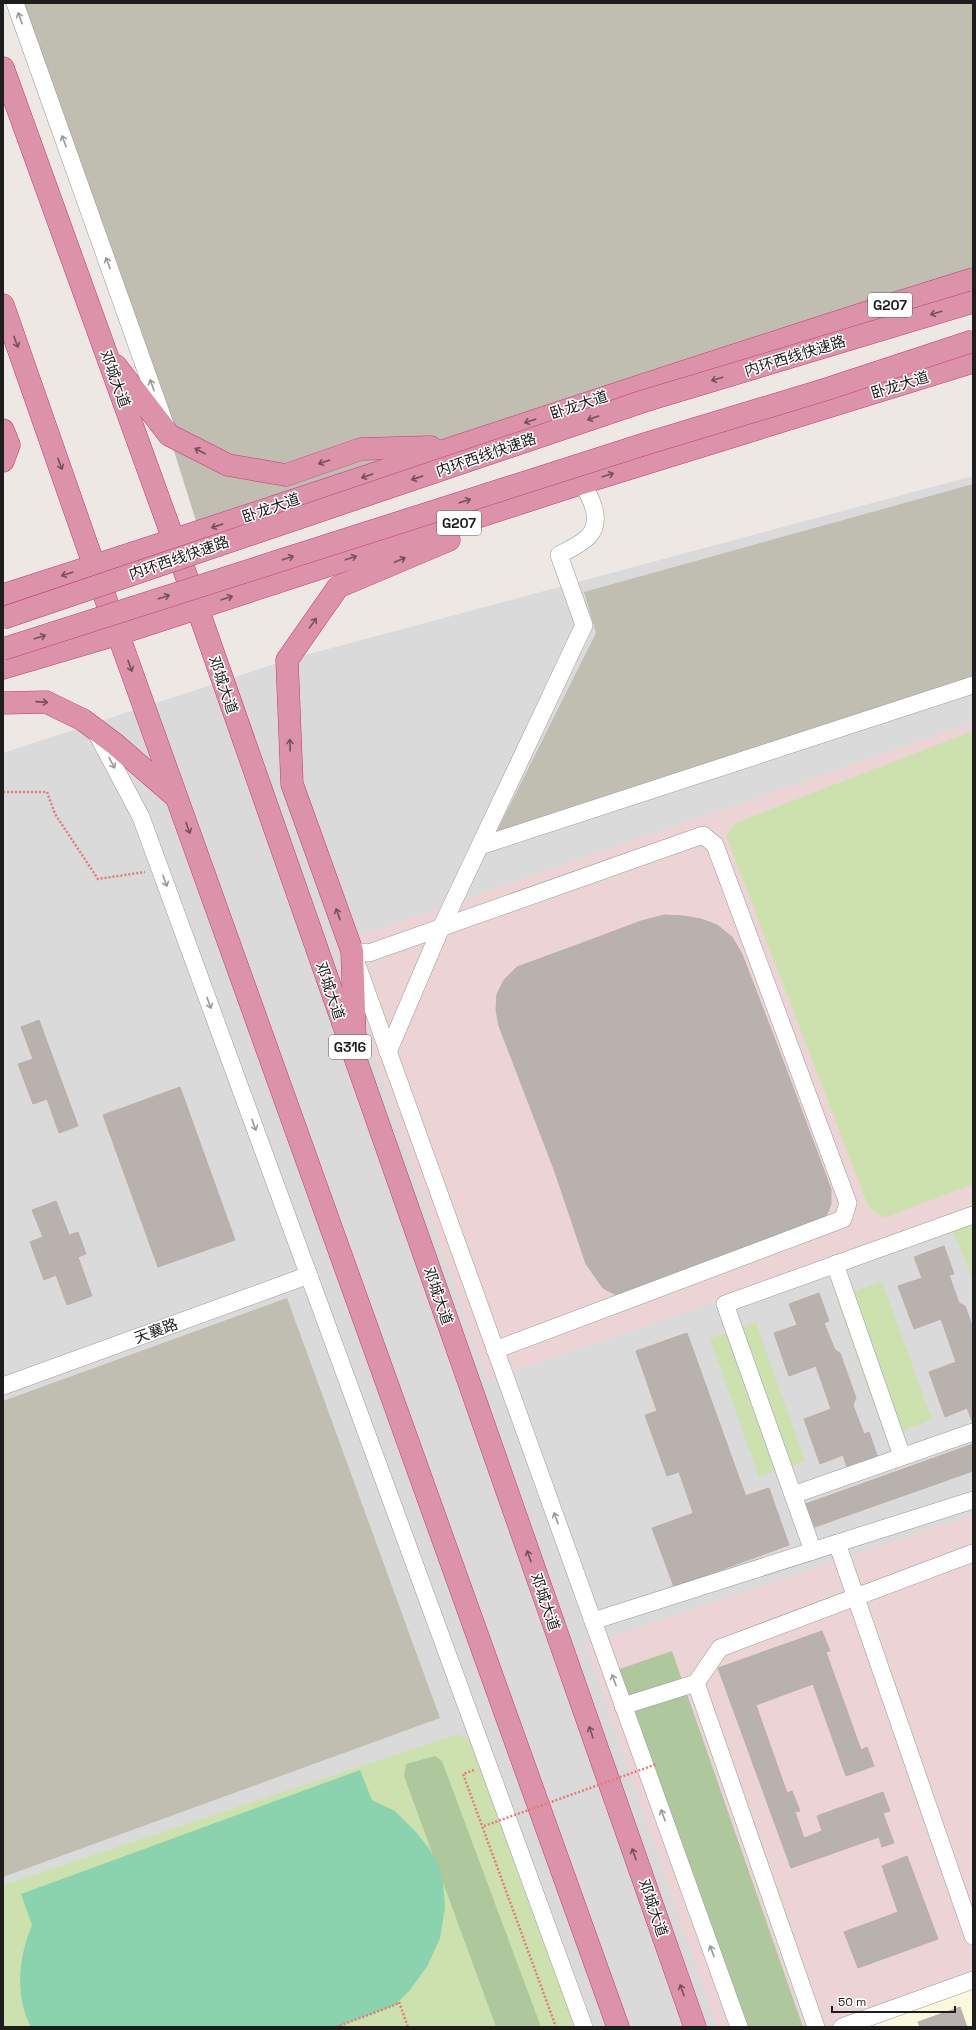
<svg xmlns="http://www.w3.org/2000/svg" width="976" height="2030" font-family="'Space Grotesk','Noto Sans SC',sans-serif">
<style>
.residential{fill:#dadada}
.commercial{fill:#ecd4d6}
.education{fill:#fbf8de}
.construction{fill:#c0beb0}
.grass{fill:#cde1af}
.forest{fill:#aec79d}
.pitch{fill:#8ad3ae}
.building{fill:#b9b1ad;stroke:#bcaea8}
.lines{fill:none;stroke-linecap:round;stroke-linejoin:round}
.minor-casing{stroke:#9a9a9a;stroke-width:18}
.highway-casing{stroke:#c33878;stroke-width:23}
.path{stroke:#e97879;stroke-width:2.5;stroke-dasharray:2 2;stroke-linecap:butt}
.minor{stroke:#fff;stroke-width:17}
.highway{stroke:#dc93a9;stroke-width:22}
.highway-bridge-casing{stroke:#c33878;stroke-width:23;stroke-linecap:butt}
.path-bridge{stroke:#e97879;stroke-width:2.5;stroke-dasharray:2 2;stroke-linecap:butt}
.highway-bridge{stroke:#dc93a9;stroke-width:22}
.oneway{stroke:#999}
.oneway2{stroke:#73525c}
.labels{text-anchor:middle;stroke-width:3;stroke-linejoin:round;paint-order:stroke}
.shield{fill:#fff;stroke:#616161;stroke-width:1}
.shield-label{font-size:14px;font-weight:bold;fill:#1d1d1d}
.street-label{font-size:15px;fill:#1d1d1d;stroke:#fff}
</style>
<rect width="100%" height="100%" fill="#ede8e3"/>
<polygon class="residential" points="973,476 973,2027 3,2027 3,753 287,660"/>
<g class="commercial">
<polygon points="973,722 973,1207 696,1309 487,1380 335,944"/>
<polygon points="973,1514 973,2027 717,2027 586,1645"/>
</g>
<polygon class="education" points="973,1980 973,2027 842,2027"/>
<g class="construction">
<polygon points="15,3 973,3 973,292 202,540 169,435"/>
<polygon points="973,484 973,677 496,833 596,633 584,592"/>
<polygon points="287,1298 440,1718 3,1877 3,1401"/>
</g>
<g class="grass">
<polygon points="973,731 973,1184 884,1218 869,1208 726,836 735,823"/>
<polygon points="973,1215 973,1281 950,1223"/>
<polygon points="882,1281 932,1420 885,1436 836,1298"/>
<polygon points="756,1322 805,1461 759,1477 710,1339"/>
<polygon points="457,1734 470,1741 575,2027 3,2027 3,1885"/>
</g>
<g class="forest">
<polygon points="672,1651 803,2027 739,2027 611,1672"/>
<polygon points="435,1756 442,1761 541,2027 496,2027 404,1776 406,1764"/>
</g>
<path class="pitch" d="M360 1770 372 1800 395 1811 416 1832 428 1847 439 1865 443 1881 445 1908 440 1938 428 1965 410 1990 395 2005 336 2027H31C14 1995 19 1956 32 1925L21 1894Z"/>
<g class="building">
<polygon points="664,915 684,916 701,919 717,925 732,937 742,954 777,1045 751,1022 739,1021 717,1029 699,980 680,966 667,963 627,977 618,953 609,943 596,938 641,921"/>
<polygon points="596,938 609,943 618,953 627,977 667,963 680,966 699,980 717,1029 739,1021 751,1022 777,1045 831,1189 831,1204 827,1214 816,1222 635,1291 644,1270 640,1240 603,1155 555,1172 499,1026 496,1010 497,994 504,980 517,967"/>
<polygon points="39,1020 78,1126 59,1133 47,1099 33,1104 18,1064 33,1059 21,1027"/>
<polygon points="180,1087 235,1240 158,1267 103,1115"/>
<polygon points="603,1155 640,1240 644,1260 644,1270 642,1279 635,1291 625,1295 614,1294 603,1288 586,1264 555,1172"/>
<polygon points="56,1201 69,1235 78,1232 86,1254 78,1257 92,1296 67,1305 56,1275 44,1280 30,1242 43,1237 32,1210"/>
<polygon points="944,1246 954,1274 949,1275 959,1303 965,1306 973,1328 973,1423 967,1408 945,1417 929,1372 956,1362 941,1319 914,1329 898,1286 922,1278 914,1257"/>
<polygon points="819,1293 829,1321 824,1323 835,1350 840,1353 856,1398 853,1405 864,1434 869,1432 878,1458 848,1470 843,1455 820,1464 804,1419 831,1409 816,1366 789,1376 774,1333 797,1325 789,1304"/>
<polygon points="687,1333 750,1508 698,1527 679,1472 667,1476 645,1415 657,1411 636,1351"/>
<polygon points="973,1444 973,1471 809,1529 800,1506"/>
<polygon points="769,1488 789,1545 674,1587 652,1528 694,1513 698,1527 750,1508 745,1496"/>
<polygon points="822,1631 830,1651 826,1652 861,1750 867,1747 874,1766 846,1776 813,1684 756,1705 787,1793 792,1791 800,1811 795,1812 804,1838 822,1831 817,1816 883,1792 890,1811 883,1813 894,1843 882,1847 879,1837 791,1868 718,1668"/>
<polygon points="907,1856 938,1939 858,1968 844,1932 898,1912 882,1866"/>
<polygon points="960,2007 967,2027 920,2027 918,2022"/>
</g>
<g class="lines">
<defs>
<g id="minor">
<polyline points="15,3 165,424"/>
<polyline points="96,732 141,817 584,2027"/>
<polyline points="480,846 973,685"/>
<path d="M388 1052 441 928 584 625 559 555C568 550 582 544 589 536 603 520 591 498 582 483"/>
<polyline points="835,1264 902,1456"/>
<polyline points="495,1350 843,1219 848,1203 715,845 703,835 369,953 352,951 739,2027"/>
<polyline points="3,1386 309,1275"/>
<polyline points="793,1495 973,1432"/>
<polyline points="837,1543 973,1936"/>
<polyline points="813,1551 725,1304 973,1215"/>
<polyline points="593,1621 973,1500"/>
<polyline points="623,1706 696,1683"/>
<polyline points="816,2027 696,1683 720,1648 973,1553"/>
<polyline points="842,2027 973,1980"/>
</g>
<g id="highway">
<polyline points="3,68 174,541 695,2027"/>
<polyline points="3,305 118,634 618,2027"/>
<polyline points="116,366 169,435 228,465 286,475 361,449 431,447"/>
<polyline points="3,430 9,445 3,461"/>
<path d="M3 595C327 492 648 380 973 279"/>
<polyline points="3,668 118,634 582,483 973,362"/>
<polyline points="3,703 46,702 83,720 115,744 176,797"/>
<polyline points="355,1039 352,951 292,784 287,660 338,587 449,540"/>
</g>
</defs>
<use href="#minor" class="minor-casing"/>
<use href="#highway" class="highway-casing"/>
<g class="path">
<polyline points="3,792 47,792 55,814 98,879 145,872"/>
<polyline points="474,1770 463,1774 556,2027"/>
<polyline points="336,2027 395,2005 399,2002 408,2027"/>
</g>
<use href="#minor" class="minor"/>
<use href="#highway" class="highway"/>
<defs>
<g id="highway-bridge">
<polyline points="3,618 644,401 973,302"/>
<polyline points="3,649 645,444 827,389 973,341"/>
</g>
</defs>
<use href="#highway-bridge" class="highway-bridge-casing"/>
<polyline class="path-bridge" points="484,1826 657,1764"/>
<use href="#highway-bridge" class="highway-bridge"/>
</g>
<defs><path id="oneway-shaft" d="M-6 0H5M1.5-3L5.5 0L1.5 3" fill="none" stroke-width="1.6" stroke-linecap="round" stroke-linejoin="round"/></defs>
<g class="oneway">
<use href="#oneway-shaft" transform="translate(20 18) rotate(-110)"/>
<use href="#oneway-shaft" transform="translate(64 141) rotate(-110)"/>
<use href="#oneway-shaft" transform="translate(108 263) rotate(-110)"/>
<use href="#oneway-shaft" transform="translate(152 385) rotate(-110)"/>
<use href="#oneway-shaft" transform="translate(112 763) rotate(62)"/>
<use href="#oneway-shaft" transform="translate(165 881) rotate(70)"/>
<use href="#oneway-shaft" transform="translate(209 1003) rotate(70)"/>
<use href="#oneway-shaft" transform="translate(254 1125) rotate(70)"/>
<use href="#oneway-shaft" transform="translate(556 1518) rotate(-110)"/>
<use href="#oneway-shaft" transform="translate(614 1680) rotate(-110)"/>
<use href="#oneway-shaft" transform="translate(663 1815) rotate(-110)"/>
<use href="#oneway-shaft" transform="translate(712 1951) rotate(-110)"/>
</g>
<g class="oneway2">
<use href="#oneway-shaft" transform="translate(936 313) rotate(163)"/>
<use href="#oneway-shaft" transform="translate(16 342) rotate(70)"/>
<use href="#oneway-shaft" transform="translate(717 379) rotate(163)"/>
<use href="#oneway-shaft" transform="translate(593 418) rotate(161)"/>
<use href="#oneway-shaft" transform="translate(530 421) rotate(162)"/>
<use href="#oneway-shaft" transform="translate(200 451) rotate(-153)"/>
<use href="#oneway-shaft" transform="translate(324 462) rotate(161)"/>
<use href="#oneway-shaft" transform="translate(60 464) rotate(70)"/>
<use href="#oneway-shaft" transform="translate(608 475) rotate(-17)"/>
<use href="#oneway-shaft" transform="translate(367 476) rotate(161)"/>
<use href="#oneway-shaft" transform="translate(417 478) rotate(161)"/>
<use href="#oneway-shaft" transform="translate(465 501) rotate(-18)"/>
<use href="#oneway-shaft" transform="translate(217 526) rotate(161)"/>
<use href="#oneway-shaft" transform="translate(288 558) rotate(-18)"/>
<use href="#oneway-shaft" transform="translate(351 558) rotate(-18)"/>
<use href="#oneway-shaft" transform="translate(400 560) rotate(-23)"/>
<use href="#oneway-shaft" transform="translate(67 574) rotate(162)"/>
<use href="#oneway-shaft" transform="translate(164 597) rotate(-18)"/>
<use href="#oneway-shaft" transform="translate(227 598) rotate(-18)"/>
<use href="#oneway-shaft" transform="translate(313 623) rotate(-55)"/>
<use href="#oneway-shaft" transform="translate(40 637) rotate(-18)"/>
<use href="#oneway-shaft" transform="translate(130 666) rotate(70)"/>
<use href="#oneway-shaft" transform="translate(42 702) rotate(4)"/>
<use href="#oneway-shaft" transform="translate(290 745) rotate(-92)"/>
<use href="#oneway-shaft" transform="translate(188 828) rotate(70)"/>
<use href="#oneway-shaft" transform="translate(338 914) rotate(-110)"/>
<use href="#oneway-shaft" transform="translate(529 1556) rotate(-109)"/>
<use href="#oneway-shaft" transform="translate(591 1732) rotate(-109)"/>
<use href="#oneway-shaft" transform="translate(634 1854) rotate(-109)"/>
<use href="#oneway-shaft" transform="translate(682 1990) rotate(-109)"/>
</g>
<g class="labels">
<g class="shield">
<rect x="868" y="293" width="44" height="24" rx="3"/>
<rect x="437" y="511" width="44" height="24" rx="3"/>
<rect x="329" y="1035" width="42" height="24" rx="3"/>
</g>
<g class="shield-label">
<text x="890" y="310">G207</text>
<text x="459" y="528">G207</text>
<text x="350" y="1052">G316</text>
</g>
<g class="street-label">
<text transform="translate(795 356) rotate(-17)" y="5">内环西线快速路</text>
<text transform="translate(115 379) rotate(70)" y="5">邓城大道</text>
<text transform="translate(900 385) rotate(-17)" y="5">卧龙大道</text>
<text transform="translate(579 405) rotate(-18)" y="5">卧龙大道</text>
<text transform="translate(486 455) rotate(-19)" y="5">内环西线快速路</text>
<text transform="translate(271 508) rotate(-19)" y="5">卧龙大道</text>
<text transform="translate(179 558) rotate(-19)" y="5">内环西线快速路</text>
<text transform="translate(223 685) rotate(71)" y="5">邓城大道</text>
<text transform="translate(330 991) rotate(71)" y="5">邓城大道</text>
<text transform="translate(438 1296) rotate(71)" y="5">邓城大道</text>
<text transform="translate(156 1331) rotate(-20)" y="5">天襄路</text>
<text transform="translate(545 1602) rotate(71)" y="5">邓城大道</text>
<text transform="translate(653 1908) rotate(71)" y="5">邓城大道</text>
</g>
</g>
<rect width="976" height="2030" fill="none" stroke="#1d1d1d" stroke-width="8"/>
<path d="M832 2006v6h123v-6" fill="none" stroke="#1d1d1d" stroke-width="2"/>
<text x="838" y="2006" font-size="12" fill="#1d1d1d" stroke="#ffffff" stroke-width="3" paint-order="stroke">50 m</text>
</svg>
